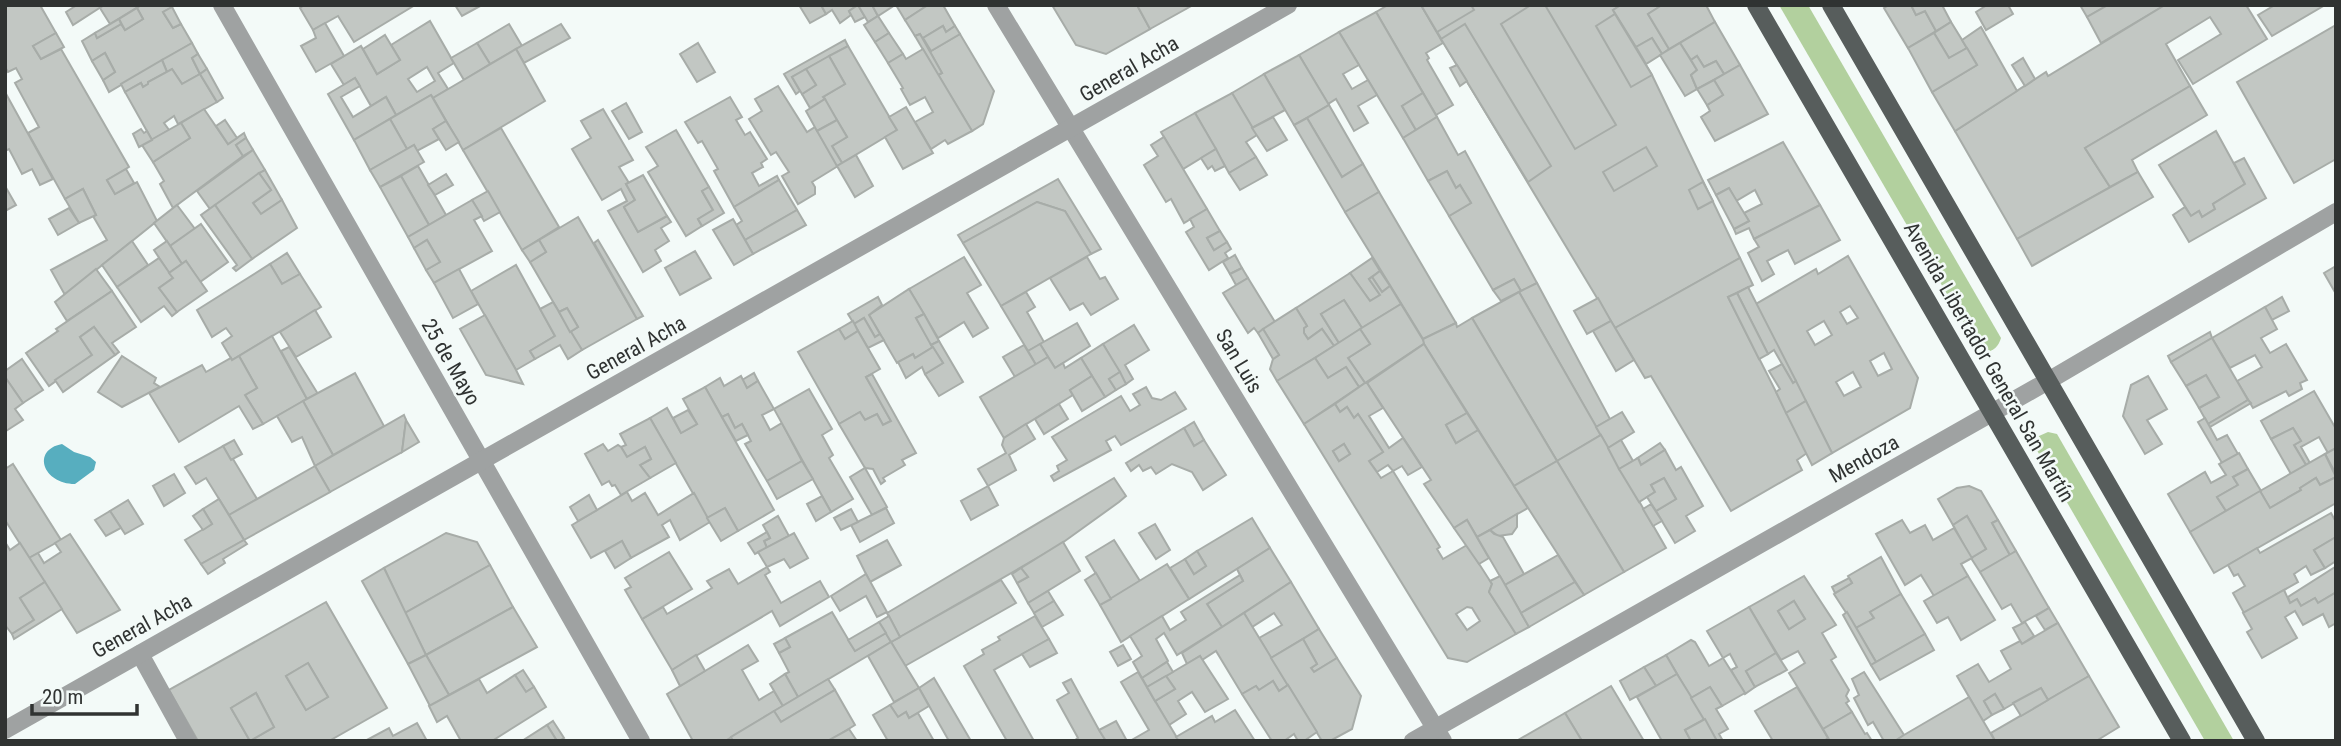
<svg xmlns="http://www.w3.org/2000/svg" width="2341" height="746" font-family="'Roboto Condensed',sans-serif">
<style>
.green{fill:#b2d09e}
.water{fill:#57aebf}
.building{fill:#c2c7c3;stroke:#a7aca8;stroke-width:2;fill-rule:evenodd}
.lines{fill:none;stroke-linecap:round;stroke-linejoin:round}
.service{stroke:#9fa2a2;stroke-width:18}
.minor{stroke:#9fa2a2;stroke-width:18}
.primary{stroke:#575d5c;stroke-width:18}
.labels{text-anchor:middle;stroke-width:5;stroke-linejoin:round;paint-order:stroke}
.street-label{font-size:21px;fill:#303332;stroke:#f3faf8}
</style>
<rect width="100%" height="100%" fill="#f3faf8"/>
<g class="green">
<path d="M1779 5H1808L2001 338C1998 348 1991 354 1980 351Z"/>
<polygon points="2048,432 2057,434 2234,741 2205,741 2035,447 2039,436"/>
</g>
<path class="water" d="M62 444 74 452 90 457 96 462 94 470 75 484C43 484 31 450 62 444Z"/>
<g class="building">
<polygon points="5,5 40,5 56,33 33,46 41,59 61,49 129,167 107,180 115,194 137,182 157,221 65,295 51,270 107,240 93,216 96,215 83,189 65,199 28,133 39,127 15,83 22,79 16,68 8,72 5,67"/>
<polygon points="77,5 104,5 73,25 66,12"/>
<polygon points="104,5 141,5 110,24 100,8"/>
<polygon points="141,5 171,5 172,7 163,12 173,28 181,24 192,43 109,92 103,80 115,72 105,53 92,61 82,41 95,33 97,38 121,24 125,30 143,19 137,8"/>
<polygon points="304,5 415,5 354,42 338,16 313,30 300,8"/>
<polygon points="455,5 482,5 462,16"/>
<polygon points="799,5 821,5 826,14 810,23"/>
<polygon points="821,5 858,5 849,11 851,15 840,23 832,10 826,14"/>
<polygon points="858,5 865,17 855,22 849,11"/>
<polygon points="858,5 872,5 878,16 868,22"/>
<polygon points="872,5 895,5 878,16"/>
<polygon points="896,5 928,5 905,20"/>
<polygon points="928,5 943,5 955,26 946,32 943,26 923,38 931,51 960,34 994,91 983,124 972,131 938,75 942,73 920,34 915,36 905,20"/>
<polygon points="1052,5 1137,5 1150,29 1106,54 1076,45"/>
<polygon points="1137,5 1193,5 1150,29"/>
<polygon points="1388,5 1421,5 1443,43 1426,53 1429,58 1427,60 1453,105 1436,115 1376,12"/>
<polygon points="1421,5 1621,5 1613,10 1652,75 1740,258 1615,328"/>
<polygon points="1421,5 1471,5 1474,10 1437,32"/>
<polygon points="1531,5 1545,5 1616,125 1575,149 1501,24"/>
<polygon points="1621,5 1658,5 1659,7 1648,14 1669,49 1662,54 1652,38 1636,47 1613,10"/>
<polygon points="1658,5 1706,5 1715,22 1669,49 1648,14 1659,7"/>
<polygon points="1889,5 1911,5 1916,15 1925,11 1936,31 1908,48 1884,8"/>
<polygon points="1911,5 1942,5 1951,22 1936,31 1925,11 1916,15"/>
<polygon points="1987,5 2008,5 2013,14 1986,30 1976,12"/>
<polygon points="2080,5 2108,5 2087,17"/>
<polygon points="2108,5 2165,5 2101,43 2087,17"/>
<polygon points="2165,5 2246,5 2267,39 2193,84 2178,60 2221,34 2210,17 2166,44 2190,86 2085,148 2110,187 2017,239 1955,131 2046,72 2048,76"/>
<polygon points="2275,5 2325,5 2272,36 2258,15"/>
<polygon points="172,7 181,24 173,28 163,12"/>
<polygon points="137,8 143,19 125,30 119,19"/>
<polygon points="1376,12 1423,93 1402,106 1416,130 1403,138 1339,32"/>
<polygon points="1615,14 1652,75 1631,87 1596,26"/>
<polygon points="878,16 889,33 875,42 864,25"/>
<polygon points="119,19 121,24 97,38 95,33"/>
<path d="M430 21 454 63 438 73 448 89 433 98 431 95 396 115 386 97 371 106 355 78 344 85 331 64 361 46 377 74 400 60 391 45ZM427 67 435 81 417 92 408 79Z"/>
<polygon points="1715,22 1740,65 1724,74 1716,61 1704,67 1697,56 1691,60 1680,43"/>
<polygon points="1951,22 1967,48 1949,58 1934,33"/>
<polygon points="325,23 344,56 316,72 301,46 316,38 313,30"/>
<polygon points="509,24 522,46 490,64 477,43"/>
<polygon points="561,24 570,38 524,63 516,49"/>
<polygon points="1465,24 1551,166 1528,182 1441,39"/>
<polygon points="2336,25 2336,159 2294,183 2237,82"/>
<polygon points="943,26 946,32 955,26 960,34 931,51 923,38"/>
<polygon points="1981,27 2017,91 1955,131 1932,92 1977,65 1962,40"/>
<polygon points="1339,32 1359,65 1343,74 1352,89 1368,80 1377,95 1358,106 1368,123 1354,131 1336,99 1328,104 1299,55"/>
<polygon points="56,33 64,47 41,59 33,46"/>
<polygon points="889,33 903,54 888,63 875,42"/>
<polygon points="1934,33 1949,58 1967,48 1977,65 1932,92 1908,48"/>
<polygon points="920,34 942,73 938,75 915,36"/>
<polygon points="385,35 400,60 377,74 363,49"/>
<polygon points="1652,38 1662,54 1646,64 1636,47"/>
<polygon points="845,40 848,46 792,77 800,91 796,94 784,74"/>
<polygon points="192,43 198,54 192,58 200,74 182,84 172,69 167,72 162,60"/>
<polygon points="477,43 490,64 464,80 451,58"/>
<polygon points="698,43 715,72 697,82 680,54"/>
<polygon points="1680,43 1697,70 1691,75 1697,89 1685,96 1660,55"/>
<polygon points="848,46 897,130 842,163 832,146 847,137 823,97 845,84 829,56"/>
<polygon points="516,49 545,101 463,150 433,98"/>
<polygon points="923,49 972,131 948,144 945,140 931,149 915,122 933,112 925,97 910,105 901,89 903,88 888,63 903,54 906,59"/>
<polygon points="105,53 115,72 103,80 92,61"/>
<polygon points="198,54 207,69 200,74 192,58"/>
<polygon points="1299,55 1329,105 1294,125 1264,74"/>
<polygon points="829,56 845,84 823,97 825,99 810,108 802,94 816,85 806,69"/>
<polygon points="1697,56 1704,67 1716,61 1724,74 1697,89 1691,75 1697,70 1691,60"/>
<polygon points="2023,58 2035,79 2025,86 2012,65"/>
<polygon points="162,60 167,72 148,82 148,84 143,87 141,83 125,92 121,84"/>
<polygon points="1457,65 1467,81 1460,86 1450,68"/>
<polygon points="1740,65 1768,114 1715,141 1701,117 1710,111 1707,105 1723,95 1714,80"/>
<polygon points="172,69 182,84 200,74 217,102 178,124 174,116 164,123 169,130 152,140 125,92 141,83 143,87 148,84 148,82"/>
<polygon points="207,69 223,98 217,102 200,74"/>
<polygon points="806,69 816,85 802,94 792,77"/>
<polygon points="1264,74 1285,110 1252,128 1232,93"/>
<polygon points="355,78 360,86 341,97 353,117 386,97 396,115 354,140 328,94"/>
<polygon points="1714,80 1723,95 1707,105 1697,89"/>
<polygon points="778,86 807,132 815,127 838,166 812,182 815,187 815,194 798,204 782,176 789,172 776,152 771,155 749,119 762,111 755,99"/>
<polygon points="2190,86 2207,115 2132,160 2138,172 2110,187 2085,148"/>
<polygon points="5,92 53,179 40,185 32,169 22,174 9,149 5,151"/>
<polygon points="1232,93 1257,135 1246,142 1256,157 1229,173 1195,113"/>
<polygon points="1423,93 1437,117 1416,130 1402,106"/>
<polygon points="431,95 446,121 433,129 439,139 417,151 414,145 407,149 390,119"/>
<polygon points="730,97 742,117 736,120 745,135 750,132 767,159 761,163 763,167 752,173 759,186 777,176 779,180 734,207 714,171 718,169 702,141 698,143 685,122"/>
<polygon points="825,99 837,120 817,131 806,111"/>
<polygon points="626,103 642,132 629,139 612,111"/>
<polygon points="1329,105 1363,164 1342,177 1307,118"/>
<polygon points="906,107 933,153 903,169 885,137 897,130 889,117"/>
<polygon points="204,109 228,144 244,133 246,138 236,145 243,156 173,208 160,184 164,181 153,162 190,138 181,123"/>
<polygon points="603,109 633,160 619,167 629,183 626,184 635,200 624,207 638,232 667,216 671,222 661,228 669,241 655,250 661,261 643,272 608,211 627,201 621,189 602,200 572,149 591,138 581,121"/>
<polygon points="1195,113 1216,149 1183,169 1161,132"/>
<polygon points="1273,117 1287,140 1267,151 1252,128"/>
<polygon points="1437,117 1458,155 1465,151 1537,283 1521,291 1514,279 1493,290 1449,216 1471,203 1460,185 1456,188 1447,171 1428,181 1403,138"/>
<polygon points="1307,118 1342,177 1363,164 1379,192 1345,212 1294,125"/>
<polygon points="390,119 407,149 370,170 354,140"/>
<polygon points="225,120 237,138 228,144 216,126"/>
<polygon points="837,120 847,137 832,146 842,163 837,166 817,131"/>
<polygon points="446,121 459,142 446,150 433,129"/>
<polygon points="181,123 190,138 153,162 142,145"/>
<polygon points="501,128 559,227 522,250 463,150"/>
<polygon points="141,129 144,133 147,131 152,140 139,147 133,134"/>
<polygon points="676,130 709,187 702,191 713,210 698,219 702,226 686,236 648,172 658,166 646,147"/>
<polygon points="2216,131 2245,184 2213,204 2215,209 2202,217 2199,211 2191,216 2159,165"/>
<polygon points="1164,137 1207,209 1184,223 1171,199 1166,202 1144,165 1158,156 1151,145"/>
<polygon points="246,138 253,150 243,156 236,145"/>
<polygon points="1783,142 1820,205 1754,239 1749,228 1736,234 1734,229 1749,221 1744,213 1762,204 1755,190 1736,201 1729,188 1716,195 1708,180"/>
<polygon points="414,145 424,162 380,187 370,170"/>
<polygon points="1646,147 1657,166 1614,191 1603,172"/>
<polygon points="1216,149 1225,166 1215,171 1212,166 1208,169 1201,158"/>
<polygon points="253,150 265,170 210,209 197,191"/>
<polygon points="856,155 873,186 855,197 837,166"/>
<polygon points="1256,157 1267,175 1240,190 1229,173"/>
<polygon points="2244,158 2266,198 2189,242 2173,215 2185,207 2191,216 2199,211 2202,217 2215,209 2213,204 2245,184 2234,163"/>
<polygon points="418,166 446,215 429,225 401,176"/>
<polygon points="126,169 134,183 115,194 107,180"/>
<polygon points="265,170 282,200 261,214 253,203 271,190 259,173"/>
<polygon points="1447,171 1456,188 1460,185 1471,203 1449,216 1428,181"/>
<polygon points="2138,172 2153,197 2032,266 2017,239"/>
<polygon points="259,173 271,190 253,203 261,214 282,200 297,228 252,259 215,205"/>
<polygon points="446,174 453,185 435,195 428,185"/>
<polygon points="643,175 667,216 638,232 624,207 635,200 626,184"/>
<polygon points="401,176 429,225 408,237 380,187"/>
<polygon points="1058,179 1101,249 1091,254 1065,211 1037,202 963,243 958,235"/>
<polygon points="779,180 797,210 745,240 736,225 742,221 734,207"/>
<polygon points="1703,182 1713,201 1698,209 1689,190"/>
<polygon points="5,186 16,205 5,211"/>
<polygon points="709,187 724,213 702,226 698,219 713,210 702,191"/>
<polygon points="1729,188 1749,221 1734,229 1716,195"/>
<polygon points="83,189 96,215 79,223 65,199"/>
<polygon points="488,191 500,212 484,221 472,200"/>
<polygon points="1379,192 1456,323 1423,339 1345,212"/>
<polygon points="472,200 482,216 474,220 492,251 434,283 426,270 440,262 427,240 414,248 408,237"/>
<polygon points="1037,202 1065,211 1091,254 1001,306 963,243"/>
<polygon points="177,205 195,229 170,246 154,223"/>
<polygon points="215,205 252,259 236,271 233,268 237,265 201,215"/>
<polygon points="1820,205 1840,240 1795,264 1788,250 1767,261 1774,274 1762,281 1748,253 1759,247 1754,239"/>
<polygon points="69,208 79,223 58,235 49,219"/>
<polygon points="1207,209 1220,231 1207,238 1214,250 1227,242 1231,249 1225,253 1228,258 1209,270 1186,232 1194,227 1190,219"/>
<polygon points="797,210 806,225 753,254 745,240"/>
<polygon points="578,217 637,319 582,350 570,332 578,327 567,308 559,312 530,262 546,252 539,240"/>
<polygon points="733,219 753,254 734,265 713,230"/>
<polygon points="201,224 228,262 200,282 186,261 182,264 170,246"/>
<polygon points="1220,231 1227,242 1214,250 1207,238"/>
<polygon points="427,240 440,262 426,270 414,248"/>
<polygon points="539,240 546,252 530,262 522,250"/>
<polygon points="598,240 643,316 637,319 594,243"/>
<polygon points="132,241 148,265 117,287 102,265"/>
<polygon points="167,241 182,264 169,273 154,250"/>
<polygon points="695,251 711,278 680,295 665,268"/>
<polygon points="287,253 300,274 282,284 270,264"/>
<polygon points="1235,255 1242,268 1230,274 1223,262"/>
<path d="M1848 256 1918 378 1910 408 1832 453 1756 304 1816 269 1818 274ZM1850 306 1858 318 1847 324 1840 312ZM1824 321 1832 335 1815 345 1807 331ZM1884 353 1892 369 1878 376 1870 361ZM1853 372 1861 387 1844 396 1836 382Z"/>
<polygon points="964,257 981,285 967,293 988,328 973,337 964,322 938,338 909,289"/>
<polygon points="1087,257 1100,279 1105,277 1118,299 1091,315 1083,303 1070,310 1050,278"/>
<polygon points="159,258 173,278 159,288 177,312 172,316 164,306 141,322 117,287"/>
<polygon points="1372,258 1380,271 1369,279 1380,295 1370,301 1350,273"/>
<polygon points="1740,258 1753,285 1728,297 1807,453 1797,460 1802,470 1731,511 1651,376 1645,378 1615,328"/>
<polygon points="186,261 207,291 177,312 159,288 173,278 169,273"/>
<polygon points="270,264 282,284 300,274 321,307 232,360 222,343 232,336 226,328 212,337 197,310"/>
<polygon points="516,265 555,336 530,351 535,359 516,370 471,291"/>
<polygon points="2336,266 2336,294 2324,273"/>
<polygon points="1242,268 1248,278 1236,285 1230,274"/>
<polygon points="96,269 112,291 67,321 55,302"/>
<polygon points="459,269 478,304 453,318 434,283"/>
<polygon points="1380,271 1390,286 1382,292 1372,277"/>
<polygon points="1350,273 1370,301 1380,295 1369,279 1372,277 1382,292 1390,286 1401,304 1362,328 1344,300 1321,314 1339,343 1334,346 1322,329 1308,339 1304,333 1304,328 1307,326 1296,308"/>
<polygon points="1248,278 1275,322 1258,333 1254,328 1248,333 1223,293"/>
<polygon points="1514,279 1521,291 1501,301 1493,290"/>
<polygon points="1537,283 1610,419 1596,427 1519,292"/>
<polygon points="1748,287 1796,381 1793,383 1774,350 1768,354 1737,293"/>
<polygon points="909,289 924,314 916,318 933,347 915,358 913,354 897,363 869,315"/>
<polygon points="112,291 136,327 112,343 119,352 115,355 94,327 80,337 92,355 49,386 26,353 58,331 56,329"/>
<polygon points="1026,292 1035,307 1027,312 1044,342 1028,351 1001,306"/>
<polygon points="1519,292 1601,435 1557,461 1472,318"/>
<polygon points="1737,293 1768,354 1759,359 1728,297"/>
<polygon points="878,297 882,305 869,315 880,334 875,337 864,318 854,324 848,314"/>
<polygon points="2282,297 2289,311 2272,320 2265,307"/>
<polygon points="1598,298 1611,321 1587,334 1574,311"/>
<polygon points="1344,300 1362,328 1339,343 1321,314"/>
<polygon points="553,302 582,350 568,359 560,345 535,359 530,351 555,336 540,309"/>
<polygon points="1401,304 1425,343 1365,383 1348,358 1370,344 1360,329"/>
<polygon points="2265,307 2277,329 2261,338 2270,353 2286,344 2307,380 2300,383 2302,389 2289,396 2286,391 2253,408 2237,381 2262,367 2255,355 2230,368 2212,338"/>
<polygon points="567,308 578,327 570,332 559,312"/>
<polygon points="1296,308 1307,326 1304,328 1304,333 1308,339 1322,329 1334,346 1277,381 1270,369 1273,359 1279,355 1263,329"/>
<polygon points="315,310 331,337 296,357 280,332"/>
<polygon points="924,314 939,341 931,345 916,318"/>
<polygon points="485,315 516,370 523,384 486,375 460,329"/>
<polygon points="864,318 875,337 880,334 884,340 868,348 854,324"/>
<polygon points="1472,318 1557,461 1514,486 1424,344 1423,339 1456,323 1457,327"/>
<polygon points="853,321 858,331 845,339 839,329"/>
<polygon points="1611,321 1634,360 1616,371 1593,331"/>
<polygon points="1077,323 1090,346 1055,368 1040,344"/>
<polygon points="1134,325 1149,350 1125,365 1133,379 1126,384 1103,344"/>
<polygon points="94,327 115,355 63,392 55,380 92,355 80,337"/>
<polygon points="839,329 845,339 858,331 880,369 866,377 891,421 883,425 877,414 865,420 860,412 839,424 798,352"/>
<polygon points="1263,329 1279,355 1273,359 1258,333"/>
<polygon points="1360,329 1370,344 1348,358 1365,383 1359,387 1346,367 1328,378 1315,358"/>
<polygon points="2210,332 2212,338 2171,362 2168,356"/>
<polygon points="272,336 307,399 263,424 245,395 257,388 239,356"/>
<polygon points="2212,338 2248,400 2208,424 2199,408 2219,397 2206,375 2186,386 2171,362"/>
<polygon points="939,341 963,382 939,396 925,374 943,363 931,345"/>
<polygon points="1040,344 1048,357 1036,365 1028,351"/>
<polygon points="1103,344 1120,372 1109,379 1116,390 1105,397 1081,358"/>
<polygon points="1424,344 1467,413 1446,425 1456,443 1478,430 1528,508 1477,537 1467,520 1454,528 1424,484 1431,480 1367,383"/>
<polygon points="1024,345 1036,365 1015,377 1003,357"/>
<polygon points="289,347 318,394 307,399 281,351"/>
<polygon points="933,347 943,363 925,374 922,367 906,378 898,362 913,354 915,358"/>
<polygon points="122,356 156,378 154,383 160,387 122,407 98,392"/>
<polygon points="239,356 257,388 245,395 263,424 253,429 239,406 179,442 149,393 202,365 206,372 231,358 232,360"/>
<polygon points="1048,357 1055,368 1063,363 1065,368 1081,358 1092,376 1070,390 1073,395 1004,438 980,397"/>
<polygon points="1315,358 1328,378 1346,367 1359,387 1304,424 1277,381"/>
<polygon points="22,359 43,390 23,403 5,377 5,371"/>
<polygon points="1782,364 1793,383 1796,381 1806,401 1786,413 1776,392 1780,389 1769,371"/>
<polygon points="1120,372 1126,384 1116,390 1109,379"/>
<polygon points="355,373 384,426 333,455 303,401"/>
<polygon points="754,373 758,381 747,388 742,380"/>
<polygon points="872,374 916,453 902,460 905,465 883,478 885,481 881,484 873,469 865,468 839,424 860,412 865,420 877,414 883,425 891,421 866,377"/>
<polygon points="2206,375 2219,397 2199,408 2186,386"/>
<polygon points="741,376 747,388 758,381 774,409 762,415 770,430 782,423 802,461 767,481 745,444 751,441 742,424 735,428 728,414 722,417 705,387 720,378 724,386"/>
<polygon points="1092,376 1105,397 1082,411 1070,390"/>
<polygon points="2148,376 2167,409 2147,420 2162,444 2145,454 2123,416 2131,385"/>
<polygon points="5,377 23,403 15,409 23,420 6,431"/>
<polygon points="1365,383 1367,383 1383,408 1369,416 1389,448 1403,438 1422,467 1408,475 1402,466 1393,471 1388,465 1377,472 1369,461 1383,452 1358,414 1354,418 1347,407 1340,412 1335,404"/>
<polygon points="705,387 774,510 738,531 725,508 707,518 650,418 667,408 681,433 697,424 683,399"/>
<polygon points="1146,387 1152,398 1161,400 1175,392 1186,409 1121,445 1115,436 1106,441 1111,450 1054,481 1051,476 1059,471 1057,466 1067,460 1052,437 1121,396 1130,411 1140,405 1133,394"/>
<polygon points="809,389 832,429 822,435 833,455 829,458 853,499 831,512 774,409"/>
<polygon points="2314,391 2336,429 2336,448 2328,453 2319,437 2301,447 2310,463 2306,465 2294,445 2301,441 2293,428 2271,439 2261,421"/>
<polygon points="2248,400 2251,403 2210,427 2208,424"/>
<polygon points="303,401 333,455 315,466 302,437 292,442 277,416"/>
<polygon points="1806,401 1832,453 1812,465 1786,413"/>
<polygon points="1059,404 1068,419 1044,434 1035,419"/>
<path d="M1335 404 1340 412 1347 407 1354 418 1358 414 1383 452 1369 461 1381 478 1393 471 1440 547 1437 549 1443 559 1467 545 1492 584 1489 592 1516 634 1467 662 1448 658 1304 424ZM1344 444 1350 454 1339 461 1333 451ZM1467 607 1472 608 1480 621 1467 630 1456 614Z"/>
<polygon points="688,410 697,424 681,433 673,418"/>
<polygon points="1622,412 1634,432 1608,448 1596,427"/>
<polygon points="1467,413 1478,430 1456,443 1446,425"/>
<polygon points="728,414 735,428 742,424 748,435 736,441 722,417"/>
<polygon points="404,415 406,420 402,452 330,492 315,466"/>
<polygon points="650,418 676,463 650,478 640,465 651,459 645,447 627,457 621,447 626,445 620,434"/>
<polygon points="2205,418 2217,440 2227,435 2238,454 2222,463 2198,422"/>
<polygon points="406,420 419,442 402,452"/>
<polygon points="1194,422 1204,440 1194,446 1184,428"/>
<polygon points="1026,424 1035,439 1009,455 1016,470 988,486 978,469 1006,453 1002,445 1004,438"/>
<polygon points="1184,428 1194,446 1204,440 1226,475 1203,490 1192,472 1172,464 1156,474 1151,467 1143,471 1139,465 1131,471 1126,463"/>
<polygon points="2293,428 2301,441 2294,445 2306,465 2291,474 2271,439"/>
<polygon points="1601,435 1666,548 1624,572 1557,461"/>
<polygon points="234,440 242,454 231,460 223,446"/>
<polygon points="1621,440 1633,461 1619,469 1608,448"/>
<polygon points="1660,443 1665,450 1641,465 1638,458 1636,459"/>
<polygon points="603,444 608,451 618,445 621,447 627,457 645,447 651,459 640,465 650,478 621,495 615,485 612,486 609,481 602,485 585,454"/>
<polygon points="1344,444 1350,454 1339,461 1333,451"/>
<polygon points="223,446 231,460 233,459 257,499 229,515 206,478 196,484 185,467"/>
<polygon points="2336,448 2336,474 2325,454"/>
<polygon points="1665,450 1676,470 1681,467 1703,506 1686,516 1695,531 1675,543 1656,511 1676,499 1664,478 1651,485 1655,492 1639,502 1619,469 1638,458 1641,465"/>
<polygon points="2239,453 2248,469 2233,477 2238,485 2217,497 2226,511 2190,532 2168,494 2205,472 2211,483 2226,475 2219,464"/>
<polygon points="2325,454 2336,477 2320,485 2316,478 2300,488 2301,490 2270,508 2260,491"/>
<polygon points="802,461 813,479 777,499 767,481"/>
<polygon points="1557,461 1624,572 1584,595 1514,486"/>
<polygon points="13,464 61,540 29,558 5,520 5,469"/>
<polygon points="315,466 330,492 244,540 229,515"/>
<polygon points="865,468 887,507 872,515 850,477"/>
<polygon points="2248,469 2261,491 2226,511 2217,497 2238,485 2233,477"/>
<polygon points="174,474 185,493 164,506 153,486"/>
<polygon points="2336,477 2336,503 2214,573 2190,532 2260,491 2270,508 2301,490 2300,488 2316,478 2320,485"/>
<polygon points="1114,478 1126,496 1119,502 1058,546 900,637 887,613"/>
<polygon points="1664,478 1676,499 1656,511 1647,497 1655,492 1651,485"/>
<polygon points="988,486 998,505 971,520 961,501"/>
<polygon points="1969,486 1981,491 1998,520 1992,523 2010,555 1980,572 1971,558 1986,549 1967,516 1953,525 1938,499 1957,488"/>
<polygon points="627,492 632,501 645,493 658,515 694,493 710,522 680,540 670,520 662,525 669,537 631,558 622,541 591,558 572,525"/>
<polygon points="589,495 597,510 578,521 570,507"/>
<polygon points="822,496 831,512 816,521 807,504"/>
<polygon points="219,499 244,540 201,564 185,540 212,524 203,509"/>
<polygon points="128,500 143,524 125,534 110,511"/>
<polygon points="1651,504 1662,521 1653,526 1643,509"/>
<polygon points="725,508 738,531 721,541 707,518"/>
<polygon points="886,508 894,523 860,542 851,525"/>
<polygon points="203,509 212,524 203,530 193,516"/>
<polygon points="851,509 858,522 841,530 834,518"/>
<polygon points="110,511 121,528 106,536 95,520"/>
<polygon points="2331,513 2336,522 2336,537 2314,550 2325,568 2311,575 2306,566 2294,574 2298,582 2244,613 2233,593 2245,586 2238,574 2234,576 2228,565 2257,548 2260,553"/>
<polygon points="1517,514 1517,527 1512,534 1498,536 1490,530"/>
<polygon points="778,516 789,536 767,548 764,541 770,538 763,525"/>
<polygon points="1967,516 1986,549 1971,558 1953,525"/>
<polygon points="1252,518 1270,548 1189,599 1170,568 1185,559 1194,574 1206,566 1197,551"/>
<polygon points="1467,520 1489,558 1479,564 1454,528"/>
<polygon points="1902,520 1910,533 1925,525 1933,540 1954,528 1972,558 1961,564 1968,576 1934,596 1921,575 1905,585 1876,534"/>
<polygon points="1998,520 2016,551 2010,555 1992,523"/>
<polygon points="1155,524 1170,550 1156,559 1139,533"/>
<polygon points="1490,530 1494,534 1503,537 1524,574 1505,585 1477,537"/>
<polygon points="767,532 770,538 764,541 767,548 755,554 748,543"/>
<polygon points="446,533 477,542 490,565 405,613 384,568"/>
<polygon points="794,533 808,558 790,568 784,559 767,567 770,572 765,575 781,603 820,581 829,597 780,626 772,611 672,670 642,619 663,607 667,614 712,588 707,581 729,569 738,584 767,567 758,552"/>
<polygon points="70,534 120,610 77,633 29,558 38,553 44,563 61,552 55,543"/>
<polygon points="2336,537 2336,561 2325,568 2314,550"/>
<polygon points="244,540 247,544 223,559 225,563 208,574 201,564"/>
<polygon points="887,540 901,565 870,582 857,556"/>
<polygon points="1114,540 1140,581 1111,599 1086,557"/>
<polygon points="622,541 631,558 615,568 605,551"/>
<polygon points="5,542 10,550 20,543 45,582 20,598 34,620 12,634 5,625"/>
<polygon points="1063,542 1080,571 1028,603 1017,583 1028,577 1021,568"/>
<polygon points="1270,548 1291,582 1222,627 1207,604 1243,581 1237,569"/>
<polygon points="1197,551 1206,566 1194,574 1185,559"/>
<polygon points="2016,551 2049,608 2022,623 2011,604 2002,609 1980,572"/>
<polygon points="669,552 692,589 642,619 625,590 631,587 625,578"/>
<polygon points="1558,555 1575,582 1521,613 1505,585"/>
<polygon points="1881,557 1901,594 1870,612 1874,618 1856,628 1834,594 1852,583 1848,576"/>
<polygon points="1167,564 1189,599 1121,642 1100,605"/>
<polygon points="490,565 513,607 426,655 405,613"/>
<polygon points="2335,567 2336,595 2335,593 2318,603 2315,598 2301,606 2297,599 2290,603 2288,597"/>
<polygon points="384,568 426,655 408,664 362,581"/>
<polygon points="1021,568 1028,577 1017,583 1012,574"/>
<polygon points="1096,573 1111,599 1100,605 1085,580"/>
<polygon points="866,574 887,612 877,617 866,596 840,611 831,596"/>
<polygon points="1240,575 1243,581 1207,604 1222,627 1177,655 1164,633 1156,639 1168,661 1142,678 1133,662 1142,656 1130,636 1162,616 1170,630 1186,620 1181,612"/>
<polygon points="1500,576 1529,627 1516,634 1489,592 1492,584 1490,581"/>
<path d="M1804 576 1836 625 1822 633 1836 657 1831 660 1849 690 1846 696 1849 701 1846 703 1852 712 1823 729 1789 673 1805 663 1798 651 1781 660 1749 607ZM1794 601 1805 619 1789 629 1778 611Z"/>
<polygon points="1968,576 1995,620 1961,640 1948,617 1937,623 1924,601"/>
<polygon points="1849,578 1852,583 1835,593 1832,587"/>
<polygon points="1001,580 1016,603 905,666 891,642"/>
<polygon points="45,582 62,609 14,639 12,634 34,620 20,598"/>
<polygon points="1291,582 1319,629 1271,658 1259,638 1282,625 1274,613 1252,627 1244,613"/>
<polygon points="1575,582 1584,595 1529,627 1521,613"/>
<polygon points="2284,590 2290,603 2297,599 2301,606 2315,598 2318,603 2335,593 2336,623 2329,627 2323,614 2303,625 2295,611 2285,617 2297,638 2262,658 2247,632 2252,629 2243,613"/>
<polygon points="1048,591 1054,601 1034,613 1028,603"/>
<polygon points="1901,594 1925,634 1876,662 1856,628 1874,618 1870,612"/>
<polygon points="1054,601 1063,615 1042,627 1034,613"/>
<polygon points="1794,601 1805,619 1789,629 1778,611"/>
<path d="M326 602 387 708 329 741H250L274 727 256 693 231 708 250 741H198L169 690ZM308 663 328 697 306 710 286 676Z"/>
<polygon points="513,607 537,647 449,695 426,655"/>
<polygon points="1749,607 1776,653 1746,671 1755,687 1745,694 1731,670 1737,667 1730,654 1723,658 1707,631"/>
<polygon points="2049,608 2058,623 2045,630 2036,616"/>
<polygon points="832,612 855,651 886,633 891,642 798,697 785,674 789,672 779,653 790,647 785,638"/>
<polygon points="1847,612 1876,662 1871,665 1843,615"/>
<polygon points="1244,613 1288,685 1279,691 1273,681 1259,690 1256,686 1242,694 1216,651 1202,660 1200,656 1187,664 1182,653"/>
<polygon points="889,616 900,637 891,642 879,622"/>
<polygon points="1035,616 1049,639 994,670 1034,741 1007,741 964,666 984,654 982,650 1000,640 998,637"/>
<polygon points="879,622 886,633 855,651 848,640"/>
<polygon points="2025,622 2034,636 2022,644 2013,628"/>
<polygon points="2058,623 2089,676 2048,700 2041,688 2004,709 1995,694 1984,701 1992,715 1983,721 1957,676 1978,664 1989,682 2011,669 2001,651 2020,641 2022,644"/>
<polygon points="1319,629 1337,658 1314,672 1311,668 1317,664 1303,639"/>
<polygon points="1925,634 1934,650 1880,680 1871,665"/>
<polygon points="785,638 790,647 779,653 774,644"/>
<polygon points="1049,639 1057,653 1030,667 1022,654"/>
<polygon points="1303,639 1317,664 1311,668 1314,672 1337,658 1361,696 1352,729 1330,741 1322,741 1271,658"/>
<polygon points="1691,640 1695,642 1709,666 1723,658 1745,693 1722,706 1710,687 1691,698 1666,655"/>
<polygon points="891,642 919,688 894,702 868,656"/>
<polygon points="748,645 758,661 742,670 759,700 774,691 783,706 725,741 693,741 667,694"/>
<polygon points="1123,645 1131,659 1118,666 1110,652"/>
<polygon points="1776,653 1787,670 1755,687 1746,671"/>
<polygon points="426,655 449,695 430,706 408,664"/>
<polygon points="696,655 705,671 680,686 672,670"/>
<polygon points="1666,655 1677,674 1656,686 1644,667"/>
<polygon points="1200,656 1228,699 1205,712 1192,692 1178,701 1186,714 1169,725 1155,701 1175,689 1166,676"/>
<polygon points="1167,662 1173,672 1147,687 1142,678"/>
<polygon points="308,663 328,697 306,710 286,676"/>
<polygon points="1644,667 1656,686 1630,700 1620,681"/>
<polygon points="523,670 534,687 526,692 515,675"/>
<polygon points="1138,672 1155,701 1179,741 1130,741 1149,730 1121,682"/>
<polygon points="1864,672 1904,735 1895,741 1884,741 1873,722 1868,725 1854,698 1859,695 1852,679"/>
<polygon points="785,674 798,697 783,706 770,684"/>
<polygon points="1677,674 1705,719 1685,730 1691,741 1662,741 1637,697"/>
<polygon points="515,675 526,692 534,687 546,707 492,741 461,741 447,716 437,722 429,706 479,679 487,693"/>
<polygon points="1166,676 1175,689 1155,701 1147,687"/>
<polygon points="2089,676 2119,727 2096,741 1995,741 1991,733"/>
<polygon points="934,678 971,741 949,741 919,688"/>
<polygon points="828,679 835,690 781,722 774,711"/>
<polygon points="1071,679 1099,730 1106,741 1075,740 1078,738 1057,700 1069,693 1063,683"/>
<polygon points="1273,681 1279,691 1288,685 1317,732 1304,741 1298,741 1294,734 1284,741 1272,741 1242,694 1256,686 1259,690"/>
<polygon points="1611,686 1644,741 1582,741 1565,713"/>
<polygon points="1710,687 1722,706 1716,709 1728,729 1719,734 1723,741 1717,741 1691,698"/>
<polygon points="1797,687 1828,738 1824,741 1773,741 1755,711"/>
<polygon points="919,688 929,706 909,718 906,712 898,717 890,705"/>
<polygon points="2041,688 2048,700 2021,716 2013,703"/>
<polygon points="835,690 855,725 829,741 733,741 731,737 774,711 781,722"/>
<polygon points="256,693 274,727 250,741 231,708"/>
<polygon points="1995,694 2004,709 1992,715 1984,701"/>
<polygon points="1969,697 1995,741 1895,741 1904,735"/>
<polygon points="890,705 898,717 906,712 909,718 918,713 934,741 888,741 873,715"/>
<polygon points="1235,710 1255,741 1179,741 1176,737 1212,716 1215,722"/>
<polygon points="1852,712 1865,734 1867,733 1872,741 1830,741 1823,729"/>
<polygon points="1565,713 1582,741 1517,741 1518,740"/>
<polygon points="1705,719 1717,741 1691,741 1685,730"/>
<polygon points="553,721 564,738 559,741 557,741 547,725"/>
<polygon points="1116,721 1127,741 1106,741 1099,730"/>
<polygon points="417,723 427,741 365,741 389,728 393,736"/>
<polygon points="547,725 557,741 522,741"/>
<polygon points="849,729 857,741 829,741 829,740"/>
</g>
<g class="lines">
<polyline class="service" points="140,654 188,741"/>
<g class="minor">
<polyline points="222,5 641,741"/>
<polyline points="996,5 1443,741"/>
<polyline points="5,730 1288,5"/>
<polyline points="1413,741 2048,381 2336,212"/>
</g>
<g class="primary">
<polyline points="1756,5 2182,741"/>
<polyline points="1831,5 2256,741"/>
</g>
</g>
<g class="labels">
<g class="street-label">
<text transform="translate(1129 69) rotate(-30)" y="7">General Acha</text>
<text transform="translate(636 348) rotate(-29)" y="7">General Acha</text>
<text transform="translate(1239 361) rotate(59)" y="7">San Luis</text>
<text transform="translate(451 362) rotate(60)" y="7">25 de Mayo</text>
<text transform="translate(1989 362) rotate(60)" y="7">Avenida Libertador General San Martín</text>
<text transform="translate(1864 459) rotate(-29)" y="7">Mendoza</text>
<text transform="translate(142 626) rotate(-29)" y="7">General Acha</text>
</g>
</g>
<rect width="2341" height="746" fill="none" stroke="#303332" stroke-width="14"/>
<path d="M32 704v10h105v-10" fill="none" stroke="#303332" stroke-width="3.5"/>
<text x="42" y="704" font-size="21" fill="#303332" stroke="#f3faf8" stroke-width="5" paint-order="stroke">20 m</text>
</svg>
